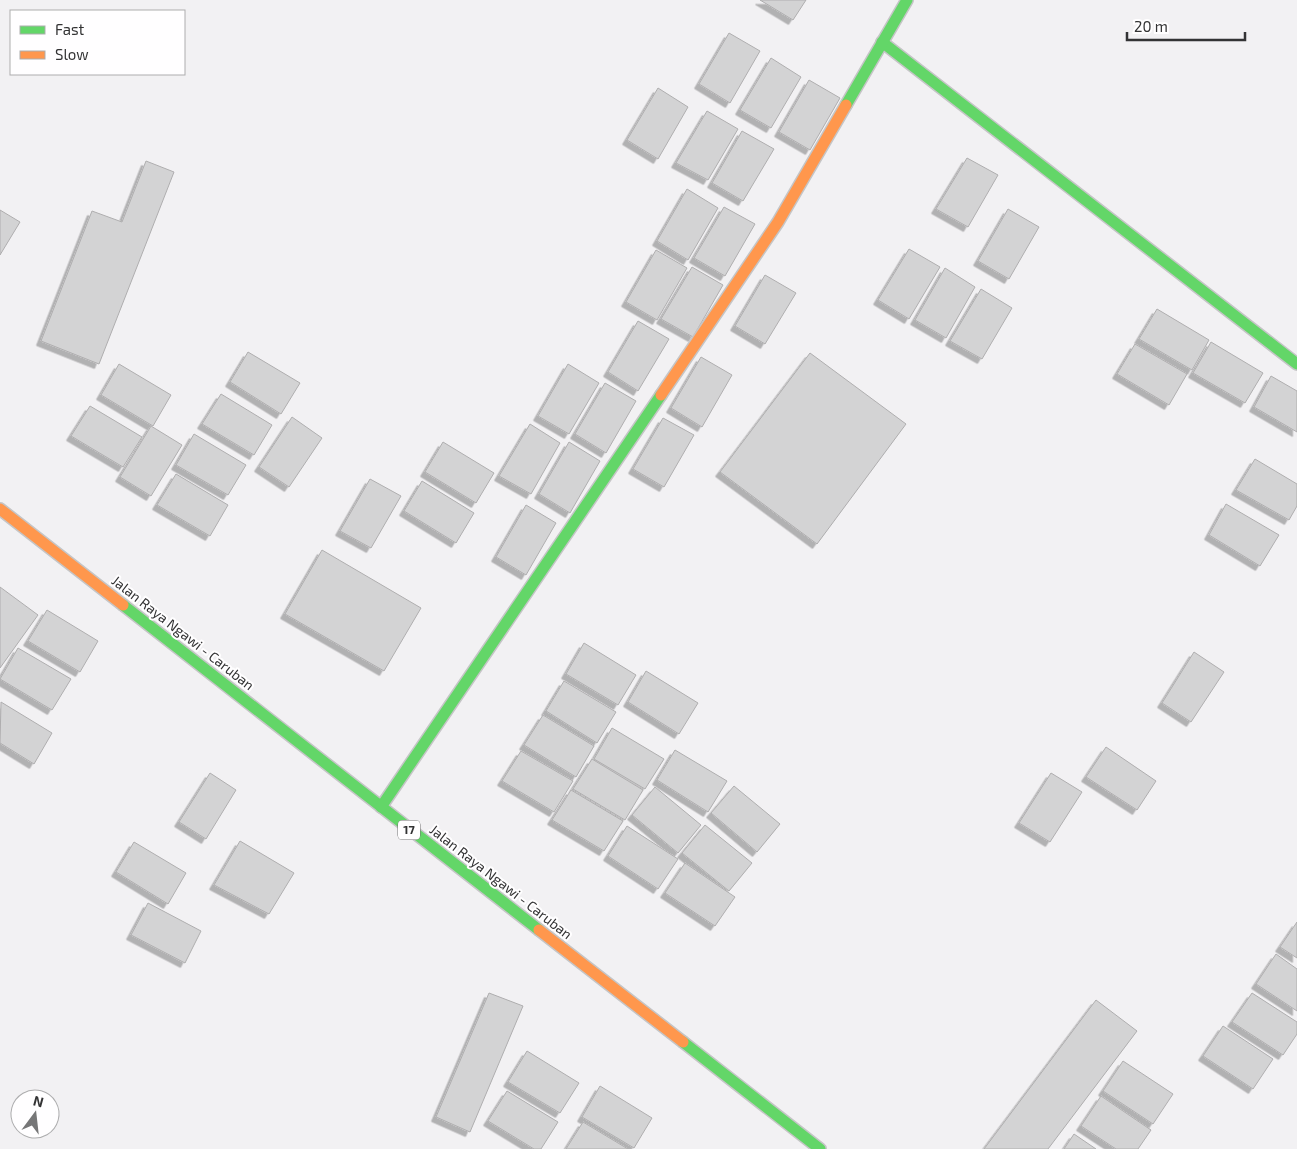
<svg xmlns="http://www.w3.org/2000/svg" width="1297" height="1149" font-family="'Exo 2',sans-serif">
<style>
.building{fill:#d3d3d4;stroke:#afaeaf;filter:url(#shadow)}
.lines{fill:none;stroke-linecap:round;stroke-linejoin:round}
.fast-casing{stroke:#c5c5c6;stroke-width:14}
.slow-casing{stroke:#c5c5c6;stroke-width:14}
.fast{stroke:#63d668;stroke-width:11}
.slow{stroke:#ff974d;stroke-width:11}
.labels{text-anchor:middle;stroke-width:4;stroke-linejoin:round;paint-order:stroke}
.shield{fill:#fffeff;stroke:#707071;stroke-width:1}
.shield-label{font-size:12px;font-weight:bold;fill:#333334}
.street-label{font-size:14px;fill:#333334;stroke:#fffeff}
</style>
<defs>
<filter id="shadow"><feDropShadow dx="-4.5" dy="4.5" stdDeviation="0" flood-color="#0004"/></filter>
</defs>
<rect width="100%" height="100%" fill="#f2f1f3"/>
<g class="building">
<polygon points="760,0 806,0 793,20"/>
<polygon points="729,33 760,51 730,103 699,84"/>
<polygon points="771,58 801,77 771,128 740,110"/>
<polygon points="809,80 840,98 810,150 779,132"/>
<polygon points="658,88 688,107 658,159 627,140"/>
<polygon points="707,111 738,129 708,180 676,163"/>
<polygon points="742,131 774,149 743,201 712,183"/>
<polygon points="967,158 998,175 968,227 936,209"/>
<polygon points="146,161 174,172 99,364 41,341 92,211 122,222"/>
<polygon points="687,189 718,208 688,260 657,241"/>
<polygon points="724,207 755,224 725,276 694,258"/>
<polygon points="1008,209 1039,227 1009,279 978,261"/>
<polygon points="0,210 20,222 0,255"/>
<polygon points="909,249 940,267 909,319 878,300"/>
<polygon points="656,250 687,268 657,320 626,302"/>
<polygon points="692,267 723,285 693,337 661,319"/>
<polygon points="945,268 975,287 946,338 915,320"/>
<polygon points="765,275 796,293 765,344 735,326"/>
<polygon points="981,289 1012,308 982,359 950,341"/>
<polygon points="1157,309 1209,340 1192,370 1139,339"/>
<polygon points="638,321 669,339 638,391 608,372"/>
<polygon points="1211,342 1263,373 1245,403 1193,373"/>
<polygon points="1135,344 1187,374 1169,405 1117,374"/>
<polygon points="248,352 300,383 281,414 230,382"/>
<polygon points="810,353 906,424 817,544 720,472"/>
<polygon points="701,357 732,375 702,427 671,408"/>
<polygon points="119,364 171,395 153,426 101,395"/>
<polygon points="568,364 599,383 569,434 538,416"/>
<polygon points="1271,376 1297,391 1297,432 1254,407"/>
<polygon points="605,383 636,401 606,453 575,434"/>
<polygon points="221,394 272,425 254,455 202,424"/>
<polygon points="90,406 142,437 123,467 71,436"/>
<polygon points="292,417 322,438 289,487 259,467"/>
<polygon points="663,418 694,435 664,487 633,469"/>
<polygon points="530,424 560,443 531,494 499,476"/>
<polygon points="151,426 182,445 151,496 120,477"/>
<polygon points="194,434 246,465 228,495 176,465"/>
<polygon points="443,442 494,473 476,503 425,472"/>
<polygon points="569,442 600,461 570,513 539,494"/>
<polygon points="1255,459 1297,484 1297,506 1289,520 1236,490"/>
<polygon points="176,474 228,505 210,536 157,505"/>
<polygon points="370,479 401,496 371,548 340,531"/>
<polygon points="422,481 474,513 456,543 404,511"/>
<polygon points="1226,504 1279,535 1260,566 1209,535"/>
<polygon points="526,505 556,523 526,575 496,557"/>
<polygon points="322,550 421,608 384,671 285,614"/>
<polygon points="0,587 38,615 0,668"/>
<polygon points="47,610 98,641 80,672 28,641"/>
<polygon points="584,643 636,675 618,705 566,674"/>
<polygon points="18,648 71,679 52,710 0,679"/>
<polygon points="1194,652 1224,672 1191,722 1162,703"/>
<polygon points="646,671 698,703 679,734 628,702"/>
<polygon points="564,681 616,712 597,743 546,711"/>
<polygon points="1,702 52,733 34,764 0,743"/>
<polygon points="543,715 594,746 576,777 524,745"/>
<polygon points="612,728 664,759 645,789 594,759"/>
<polygon points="1106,747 1156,781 1137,810 1086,777"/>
<polygon points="675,750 727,781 708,812 657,780"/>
<polygon points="521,751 573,781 554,812 502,781"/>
<polygon points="592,759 643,790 625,820 573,789"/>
<polygon points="210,773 236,790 206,839 179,822"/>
<polygon points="1051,773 1082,792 1050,842 1019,823"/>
<polygon points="734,786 780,824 757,852 711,813"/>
<polygon points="655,787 701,825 678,853 632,815"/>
<polygon points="571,790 623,821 604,851 552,820"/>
<polygon points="705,825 752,863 729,891 682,853"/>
<polygon points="627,826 678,859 658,889 608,856"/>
<polygon points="240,841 294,873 269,914 214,885"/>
<polygon points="134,842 186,873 168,904 116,872"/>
<polygon points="685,863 735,897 715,926 665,893"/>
<polygon points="148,903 201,931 185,963 131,935"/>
<polygon points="1297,922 1297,958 1280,947"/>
<polygon points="1276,954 1297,969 1297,1011 1256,984"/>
<polygon points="489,993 523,1006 470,1132 436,1117"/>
<polygon points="1252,993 1297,1022 1297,1034 1283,1055 1232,1022"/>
<polygon points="1096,1000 1137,1031 1048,1149 984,1149"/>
<polygon points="1223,1026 1273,1059 1253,1089 1203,1056"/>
<polygon points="527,1051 579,1083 560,1113 508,1082"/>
<polygon points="1123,1061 1173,1094 1153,1124 1103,1091"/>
<polygon points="600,1086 652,1118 634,1148 582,1117"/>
<polygon points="507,1091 558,1122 541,1149 534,1149 488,1121"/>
<polygon points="1101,1096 1151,1130 1138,1149 1116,1149 1081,1126"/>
<polygon points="583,1122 628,1149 566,1149"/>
<polygon points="1074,1134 1096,1149 1064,1149"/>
</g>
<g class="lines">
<defs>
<g id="fast">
<polyline points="882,42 1297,364"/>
<polyline points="846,105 907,0"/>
<polyline points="123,605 539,930"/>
<polyline points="381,807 661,395"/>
<polyline points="683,1042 820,1149"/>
</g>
<g id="slow">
<polyline points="661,395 778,222 846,105"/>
<polyline points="0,509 123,605"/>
<polyline points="539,930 683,1042"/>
</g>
</defs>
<use href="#fast" class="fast-casing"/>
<use href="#slow" class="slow-casing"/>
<use href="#fast" class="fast"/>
<use href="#slow" class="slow"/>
</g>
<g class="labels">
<rect class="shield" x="398" y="820.5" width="22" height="19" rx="4"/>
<g class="shield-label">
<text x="409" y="834">17</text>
</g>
<g class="street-label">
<text transform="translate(183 633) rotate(38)" y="5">Jalan Raya Ngawi - Caruban</text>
<text transform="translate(501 882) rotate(38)" y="5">Jalan Raya Ngawi - Caruban</text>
</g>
</g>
<rect x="10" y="10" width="175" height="65" fill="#fffeff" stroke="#adadae"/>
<rect x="20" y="26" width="25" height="8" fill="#63d668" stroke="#adadae"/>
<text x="55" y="35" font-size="15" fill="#333334">Fast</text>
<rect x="20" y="51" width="25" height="8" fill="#ff974d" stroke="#adadae"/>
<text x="55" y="60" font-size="15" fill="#333334">Slow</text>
<g transform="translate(35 1114) rotate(15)"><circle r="24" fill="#fffeff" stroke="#adadae"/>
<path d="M0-4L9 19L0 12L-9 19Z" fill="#767677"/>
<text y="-8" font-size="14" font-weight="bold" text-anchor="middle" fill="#333334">N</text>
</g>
<path d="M1127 32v8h118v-8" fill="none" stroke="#333334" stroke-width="2.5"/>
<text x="1134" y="32" font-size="15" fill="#333334" stroke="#fffeff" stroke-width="4" paint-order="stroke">20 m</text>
</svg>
